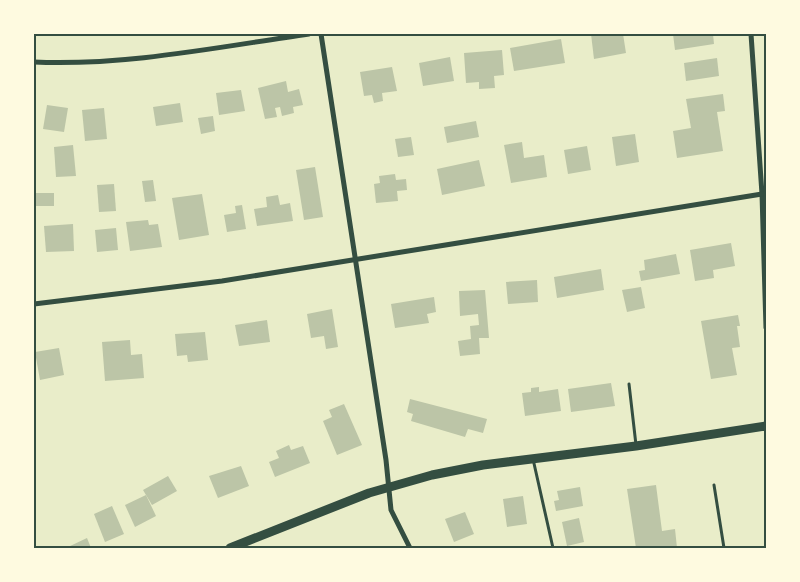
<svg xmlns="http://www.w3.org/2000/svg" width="800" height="582" font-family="Manrope,sans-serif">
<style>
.building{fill:#bcc5a7}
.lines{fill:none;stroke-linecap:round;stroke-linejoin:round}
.service{stroke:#344e41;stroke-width:3}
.minor{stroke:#344e41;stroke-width:5}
.secondary{stroke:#344e41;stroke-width:9}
.neatline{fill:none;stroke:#344e41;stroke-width:2}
</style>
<rect width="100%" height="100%" fill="#e9edc9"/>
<g class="building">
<polygon points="591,34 623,34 626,53 594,59"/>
<polygon points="673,34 713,34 714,44 675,50"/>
<polygon points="561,39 565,63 514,71 510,48"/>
<polygon points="502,50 504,75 494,76 495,88 479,89 479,82 466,83 464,53"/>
<polygon points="450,57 454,81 423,86 419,63"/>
<polygon points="717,58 719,76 686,81 684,63"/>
<polygon points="392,67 397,91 382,93 383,101 374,103 372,95 364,96 360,72"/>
<polygon points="286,81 288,92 299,89 303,105 293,107 294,113 282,116 280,107 275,108 277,117 265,119 258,88"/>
<polygon points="241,90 245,111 219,115 216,93"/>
<polygon points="723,94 725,111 717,112 723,151 677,158 673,131 691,128 686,99"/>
<polygon points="180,103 183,122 156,126 153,107"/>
<polygon points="47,105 68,108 64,132 43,129"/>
<polygon points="104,108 107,139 85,141 82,110"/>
<polygon points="213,116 215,131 201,134 198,118"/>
<polygon points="476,121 479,137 447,143 444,127"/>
<polygon points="635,134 639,162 616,166 612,137"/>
<polygon points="411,137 414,155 398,157 395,139"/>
<polygon points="522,142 524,158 544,155 547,177 511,183 504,145"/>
<polygon points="73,145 76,176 56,177 54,147"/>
<polygon points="587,146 591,170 568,174 564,150"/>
<polygon points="479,160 485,186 442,195 437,169"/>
<polygon points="315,167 323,217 304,220 296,170"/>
<polygon points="395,174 396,180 406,179 407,190 397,191 398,201 376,203 374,184 380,183 379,176"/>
<polygon points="153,180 156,201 145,202 142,181"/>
<polygon points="114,184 116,211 99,212 97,185"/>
<rect x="36" y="193" width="18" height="13"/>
<polygon points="202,194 209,235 179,240 172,198"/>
<polygon points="278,195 280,205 290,203 293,221 257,226 254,209 267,207 266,197"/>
<polygon points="242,205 246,229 227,232 224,215 236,213 235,206"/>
<polygon points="148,220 149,225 158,224 162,247 130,251 126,222"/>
<polygon points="73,224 74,251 46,252 44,226"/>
<polygon points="116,228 118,250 97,252 95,230"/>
<polygon points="731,243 735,266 713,270 714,278 695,281 690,250"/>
<polygon points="676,254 680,274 641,281 639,271 645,270 644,260"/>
<polygon points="601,269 604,290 557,298 554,277"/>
<polygon points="537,280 538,302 508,304 506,282"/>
<polygon points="641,287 645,308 627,312 622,290"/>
<polygon points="485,290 489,338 479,338 480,354 460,356 458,341 471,339 470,326 479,325 478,314 460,316 459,291"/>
<polygon points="434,297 436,312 427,314 429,323 395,328 391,304"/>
<polygon points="332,309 338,347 326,349 324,336 311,338 307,314"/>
<polygon points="738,315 740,326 737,326 740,347 732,348 737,375 711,379 701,321"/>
<polygon points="267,320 270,342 239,346 235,325"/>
<polygon points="205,332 208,360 188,362 187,355 177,356 175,334"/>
<polygon points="130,340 131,355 142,354 144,378 105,381 102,342"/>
<polygon points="59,348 64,375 40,380 35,352"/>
<polygon points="611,383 615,406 571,412 568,389"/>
<polygon points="539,387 539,392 558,389 561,411 525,416 522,393 531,392 531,388"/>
<polygon points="410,399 487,419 483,433 468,429 465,437 411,421 413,414 407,412"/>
<polygon points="344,404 362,445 337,455 323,421 332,417 329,410"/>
<polygon points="289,445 291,450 303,446 310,463 275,477 269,462 279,458 276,451"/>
<polygon points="241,466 249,486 218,498 209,476"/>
<polygon points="168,476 177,491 152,505 143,490"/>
<polygon points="656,485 662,531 675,529 677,548 636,548 627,489"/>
<polygon points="580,487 583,506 556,511 554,501 559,500 557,491"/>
<polygon points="146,495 156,516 135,527 125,505"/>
<polygon points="523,496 527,524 507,527 503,499"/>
<polygon points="112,506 124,534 105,542 94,514"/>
<polygon points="465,512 474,534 454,542 445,519"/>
<polygon points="579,518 584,542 567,546 562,522"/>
<polygon points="87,538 91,548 68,548 68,547"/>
</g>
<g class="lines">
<g class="service">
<polyline points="34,72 34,62"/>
<polyline points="629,384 636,445"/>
<polyline points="533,459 553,548"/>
<polyline points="714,485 724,548"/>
</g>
<g class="minor">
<polyline points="321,34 386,460 391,510 410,548"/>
<polyline points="751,34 762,194 766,328"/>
<path d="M34 62C126 66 218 47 309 34"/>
<polyline points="34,304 222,281 762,194"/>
</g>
<polyline class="secondary" points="230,548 369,493 432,475 483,465 636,446 766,426"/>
</g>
<rect width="800" height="582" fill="none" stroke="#fefae0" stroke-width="70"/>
<rect x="35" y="35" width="730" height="512" class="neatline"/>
</svg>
